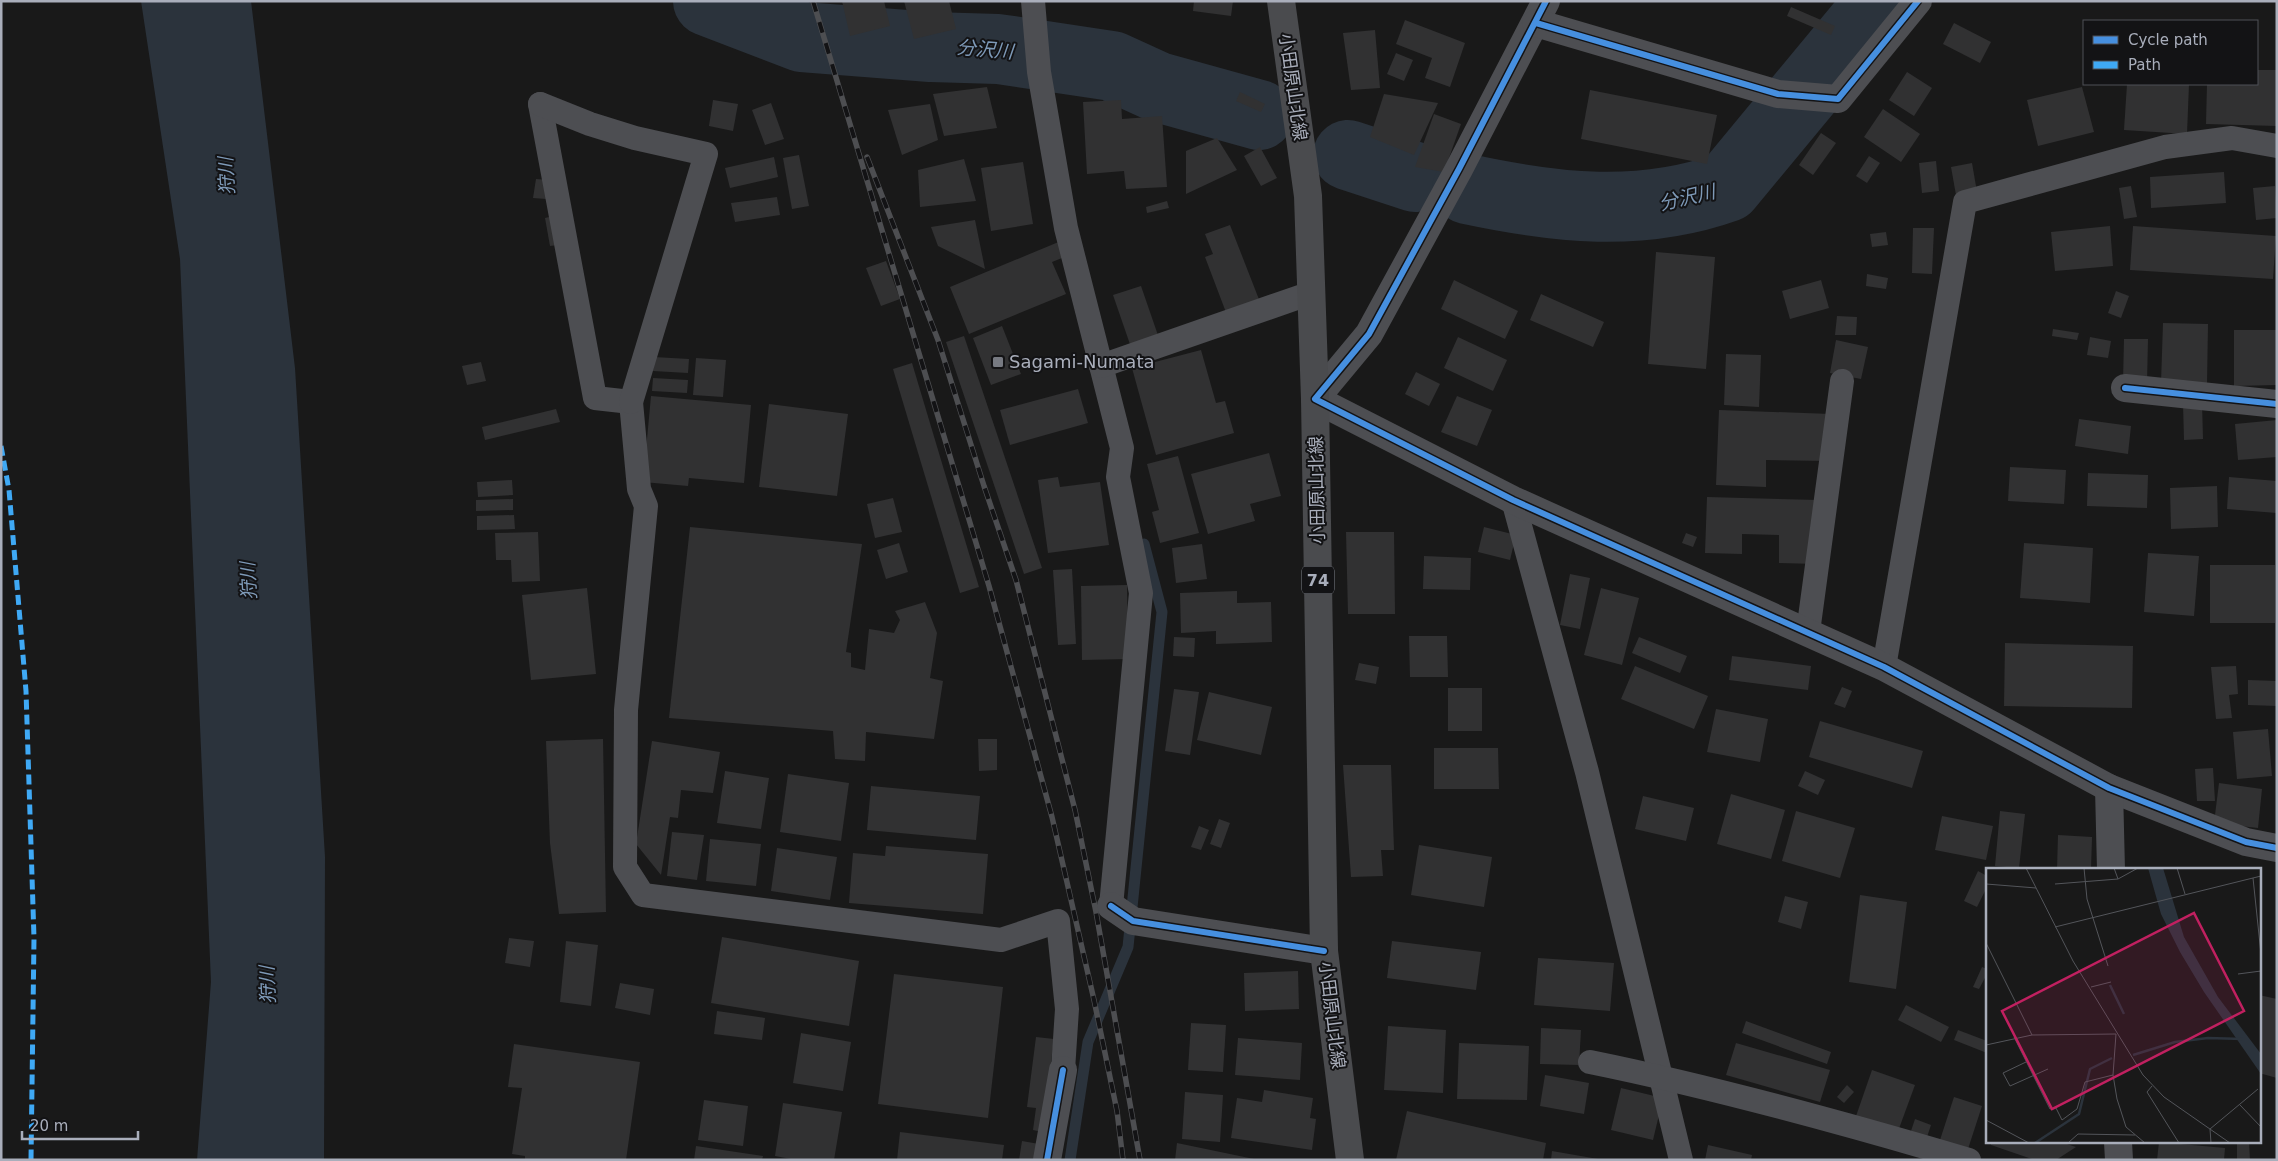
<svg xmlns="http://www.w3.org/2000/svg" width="2278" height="1161" font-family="'DejaVu Sans','Noto Sans JP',sans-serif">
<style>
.water{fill:#2b333c}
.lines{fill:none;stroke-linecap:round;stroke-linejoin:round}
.stream{stroke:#2b333c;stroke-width:11}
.river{stroke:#2b333c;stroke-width:70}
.building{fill:#313132}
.lane{stroke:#4d4e52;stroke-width:24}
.street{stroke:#4d4e52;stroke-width:28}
.primary{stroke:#4a4b4e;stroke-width:28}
.rail-casing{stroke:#4d4e51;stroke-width:5.5}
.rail{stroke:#131315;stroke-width:4;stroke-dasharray:11;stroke-linecap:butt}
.quiet{stroke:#3fa9f5;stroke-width:5;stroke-dasharray:10 5;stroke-linecap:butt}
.cycleway-casing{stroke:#131315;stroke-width:9}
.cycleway{stroke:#468fdf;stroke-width:6}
.poi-dot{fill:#777a82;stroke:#131315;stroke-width:2}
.labels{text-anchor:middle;stroke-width:4;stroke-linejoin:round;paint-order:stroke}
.shield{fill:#131315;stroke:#7c8089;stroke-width:1}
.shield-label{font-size:16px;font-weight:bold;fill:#a9aebb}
.street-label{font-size:18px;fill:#a9aebb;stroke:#131315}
.poi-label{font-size:18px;fill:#a9aebb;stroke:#131315;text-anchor:start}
.water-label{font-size:19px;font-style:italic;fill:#7e9ab8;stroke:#131315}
.inset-river{fill:none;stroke:#2b333c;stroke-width:2.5}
.inset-road{fill:none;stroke:#53555a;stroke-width:1}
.view{fill:#c12060;fill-opacity:0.15;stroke:#c12060;stroke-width:2.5}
.inset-edge{fill:none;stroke:#a9aebb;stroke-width:2.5}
</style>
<rect width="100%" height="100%" fill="#191919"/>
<polygon class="water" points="141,1 251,1 295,368 325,857 324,1160 197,1160 211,982 180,259"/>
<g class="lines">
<polyline class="stream" points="1070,1160 1088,1042 1128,947 1162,612 1144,544"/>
<g class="river">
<polyline points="708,1 802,37 931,47 998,49 1112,66 1158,87 1259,115"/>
<polyline points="1348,155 1415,177"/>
<path d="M1467 189C1556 208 1640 218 1727 187L1881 1"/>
</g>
</g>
<g class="building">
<polygon points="842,1 884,1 890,26 850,36"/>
<polygon points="904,1 949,1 956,29 914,39"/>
<polygon points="1194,1 1233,1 1231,16 1193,11"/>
<polygon points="1791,7 1835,26 1831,35 1787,16"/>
<polygon points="1405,20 1465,43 1450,87 1425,78 1432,58 1396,44"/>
<polygon points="1954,23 1991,42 1980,63 1943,44"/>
<polygon points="1375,30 1380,88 1351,90 1343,33"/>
<polygon points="1396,53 1413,60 1404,81 1387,74"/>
<polygon points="2257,70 2277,70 2277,126 2206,124 2207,84 2257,84"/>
<polygon points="1907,72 1932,88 1914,116 1889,100"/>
<polygon points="2127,84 2189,84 2187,134 2124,130"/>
<polygon points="987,87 997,128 944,136 933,94"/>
<polygon points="2082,87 2094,132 2038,146 2027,100"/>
<polygon points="1590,90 1717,115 1707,164 1581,139"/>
<polygon points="1240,92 1265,104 1261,112 1236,101"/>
<polygon points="1384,94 1438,103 1414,155 1370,137"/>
<polygon points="713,100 738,104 733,131 709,126"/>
<polygon points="1121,100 1122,119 1162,116 1167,187 1126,189 1124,171 1087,174 1083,102"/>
<polygon points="771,103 784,139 765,145 752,110"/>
<polygon points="930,104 938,140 902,155 888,110"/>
<polygon points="1883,109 1920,134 1901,162 1864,137"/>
<polygon points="1434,114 1461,124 1444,172 1415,167"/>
<polygon points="1821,133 1836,143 1813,175 1799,165"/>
<polygon points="1217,138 1237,170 1186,194 1186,151"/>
<polygon points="1260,147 1277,178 1261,186 1244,156"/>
<polygon points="799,155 809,206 792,209 783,158"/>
<polygon points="1869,156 1880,163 1867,183 1856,176"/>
<polygon points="774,157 778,177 730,188 725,168"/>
<polygon points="964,159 976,201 920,207 918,170"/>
<polygon points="1936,161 1939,191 1922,193 1919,163"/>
<polygon points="1023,162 1033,224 991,231 981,168"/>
<polygon points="1972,163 1977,192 1956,195 1951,167"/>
<polygon points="2224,172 2226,203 2151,208 2150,177"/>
<polygon points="536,179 549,180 546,199 533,198"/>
<polygon points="2131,186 2137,217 2124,219 2119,188"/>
<polygon points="2275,186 2277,218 2256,220 2253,188"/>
<polygon points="777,197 780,215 735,222 731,203"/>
<polygon points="1167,201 1169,208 1147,213 1146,207"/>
<polygon points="553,216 558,245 550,246 545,218"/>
<polygon points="975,220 985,269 938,246 931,227"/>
<polygon points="1230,225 1260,302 1227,315 1205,257 1213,254 1205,234"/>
<polygon points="2110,226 2113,266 2055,271 2051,232"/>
<polygon points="2133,226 2276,236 2273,279 2130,270"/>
<polygon points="1913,228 1934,228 1932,274 1912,273"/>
<polygon points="1886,232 1888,245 1872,247 1870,234"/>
<polygon points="1061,241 1067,256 1052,262 1066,294 969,334 950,287"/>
<polygon points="1656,252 1715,257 1706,369 1648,364"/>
<polygon points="886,261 900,299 881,306 866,268"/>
<polygon points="1867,274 1888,278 1886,289 1866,286"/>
<polygon points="1454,280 1518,311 1505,339 1441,309"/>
<polygon points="1821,280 1829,308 1790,319 1782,291"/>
<polygon points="1141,286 1161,344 1133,353 1113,295"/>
<polygon points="2116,291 2129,296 2121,318 2108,313"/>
<polygon points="1541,294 1604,322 1593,347 1530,320"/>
<polygon points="1837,316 1857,317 1856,335 1835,335"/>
<polygon points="2163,323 2208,324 2207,384 2161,383"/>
<polygon points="1002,326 1021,374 991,385 973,338"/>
<polygon points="2053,329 2079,333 2077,340 2052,336"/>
<polygon points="2234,330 2277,330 2277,385 2234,386"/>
<polygon points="964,336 1042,568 1024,574 946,342"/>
<polygon points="1458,337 1507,360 1493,391 1444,368"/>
<polygon points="2090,337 2111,341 2108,358 2087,355"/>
<polygon points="2124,339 2148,339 2147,383 2123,382"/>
<polygon points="1836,340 1868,347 1861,379 1830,373"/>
<polygon points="1201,350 1216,403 1225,401 1234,433 1156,455 1132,368"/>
<polygon points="1726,354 1761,355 1759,407 1724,405"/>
<polygon points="654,357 689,359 688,373 653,371"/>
<polygon points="696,358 726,360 723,397 693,395"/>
<polygon points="481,362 486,381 467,385 462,366"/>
<polygon points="912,363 979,587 960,593 893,369"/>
<polygon points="1416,372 1440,384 1429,406 1405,394"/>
<polygon points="653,378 688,380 687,393 652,391"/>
<polygon points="1078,389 1088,423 1010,445 1000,410"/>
<polygon points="651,396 751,405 744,483 689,478 688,486 643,482"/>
<polygon points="1457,396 1492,410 1477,446 1441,432"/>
<polygon points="2202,402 2203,439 2184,440 2183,403"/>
<polygon points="769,404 848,414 837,496 759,487"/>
<polygon points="556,409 560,422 485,440 482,427"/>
<polygon points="1719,410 1831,414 1829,461 1766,460 1766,487 1716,485"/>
<polygon points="2079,419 2131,426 2128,454 2075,446"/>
<polygon points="2277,420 2277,457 2238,460 2235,424"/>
<polygon points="1269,453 1281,496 1250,504 1255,521 1208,534 1191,474"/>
<polygon points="1178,456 1199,533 1160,543 1152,512 1159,510 1147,464"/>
<polygon points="2010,467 2066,470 2064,504 2008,501"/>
<polygon points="2088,473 2148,475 2147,508 2087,506"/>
<polygon points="1058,477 1060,487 1100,482 1109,545 1048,553 1038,480"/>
<polygon points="2229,477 2277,481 2277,513 2227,509"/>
<polygon points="512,480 513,495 478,497 477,482"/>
<polygon points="2217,486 2218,527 2171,529 2170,488"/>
<polygon points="1707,497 1818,500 1817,564 1779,563 1779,535 1742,534 1742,554 1705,553"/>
<polygon points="893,498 902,532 875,538 867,504"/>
<polygon points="513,499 513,510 476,511 476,500"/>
<polygon points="514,515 515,529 477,530 477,516"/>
<polygon points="690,527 862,544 846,652 851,653 851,667 865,670 869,629 894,633 900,620 895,611 925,602 937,633 930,678 943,681 934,739 866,732 865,761 835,759 833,731 669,718"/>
<polygon points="1484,527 1516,535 1510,560 1478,552"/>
<polygon points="538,532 540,581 512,582 511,560 496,560 495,533"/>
<polygon points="1346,532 1394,532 1395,614 1348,614"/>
<polygon points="1686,533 1697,537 1693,547 1682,543"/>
<polygon points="899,543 908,572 886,579 877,550"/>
<polygon points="2024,543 2093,548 2090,603 2020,598"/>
<polygon points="1202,544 1207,579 1176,583 1172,548"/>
<polygon points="2148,553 2199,556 2194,616 2144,612"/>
<polygon points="1424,556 1471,558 1470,590 1423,589"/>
<rect x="2210" y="565" width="65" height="58"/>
<polygon points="1072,569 1076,644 1058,645 1053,570"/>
<polygon points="1570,574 1590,578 1580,629 1560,625"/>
<polygon points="1127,585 1128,659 1082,660 1081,586"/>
<polygon points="587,588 596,674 531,680 522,595"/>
<polygon points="1601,588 1639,598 1622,665 1584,655"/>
<polygon points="1237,591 1237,603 1271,602 1272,642 1216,644 1216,631 1181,633 1180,593"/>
<polygon points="1409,636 1447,636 1448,677 1410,677"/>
<polygon points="1174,637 1195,638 1194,657 1173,656"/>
<polygon points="1639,637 1687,656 1680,673 1632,653"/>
<polygon points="2005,643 2133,646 2132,708 2004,706"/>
<polygon points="1732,656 1811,666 1808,690 1729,680"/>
<polygon points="1359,663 1379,667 1376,684 1355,680"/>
<polygon points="1635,666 1708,696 1694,729 1621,699"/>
<polygon points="2236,666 2238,694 2229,695 2232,718 2216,719 2211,667"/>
<polygon points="2248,680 2277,681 2277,706 2248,705"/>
<polygon points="1842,687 1852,691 1845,708 1834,704"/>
<rect x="1448" y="688" width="34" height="43"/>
<polygon points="1174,689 1199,692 1190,755 1165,751"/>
<polygon points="1209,692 1272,707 1261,755 1197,740"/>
<polygon points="1716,709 1768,719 1760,762 1707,752"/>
<polygon points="1820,721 1923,751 1912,788 1809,757"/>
<polygon points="2268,729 2272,776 2237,779 2233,732"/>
<polygon points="603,739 606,912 559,914 550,843 546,741"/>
<polygon points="978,739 997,739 997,770 979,771"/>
<polygon points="652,741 720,752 713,793 681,790 678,818 670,817 661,875 636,844"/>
<polygon points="1434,748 1498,748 1499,789 1434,789"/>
<polygon points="1343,765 1391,765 1394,850 1381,850 1383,876 1351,877"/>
<polygon points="2213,768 2215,801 2197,801 2195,769"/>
<polygon points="725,771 769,778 761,829 717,823"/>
<polygon points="1805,771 1825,780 1818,795 1798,786"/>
<polygon points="788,774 849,783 841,841 780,832"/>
<polygon points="2219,783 2262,789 2258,828 2214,823"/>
<polygon points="871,786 980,796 976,840 867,830"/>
<polygon points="1731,794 1785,810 1771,859 1717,844"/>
<polygon points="1643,796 1694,808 1686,841 1635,829"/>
<polygon points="1796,811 1855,828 1840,878 1782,861"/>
<polygon points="2000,811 2025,814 2019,868 1995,866"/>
<polygon points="1942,816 1993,826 1986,860 1935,850"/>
<polygon points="1219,819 1230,823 1221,848 1210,844"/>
<polygon points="1199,826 1209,830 1201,850 1191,847"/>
<polygon points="672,832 704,835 697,880 667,876"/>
<polygon points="2058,835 2092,837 2091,870 2057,870"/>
<polygon points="710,839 761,844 756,886 706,881"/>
<polygon points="1419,845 1492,857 1484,907 1411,895"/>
<polygon points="886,846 988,854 983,914 849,903 853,853 885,856"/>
<polygon points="777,848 837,857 830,900 771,891"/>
<polygon points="1978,871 1987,876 1987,887 1977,907 1964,901"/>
<polygon points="1860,895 1907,902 1896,989 1849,982"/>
<polygon points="1785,896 1808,902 1801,929 1778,922"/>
<polygon points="722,937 859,961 849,1026 711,1003"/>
<polygon points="509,938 534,941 530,967 505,963"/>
<polygon points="566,941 598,945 591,1006 560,1002"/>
<polygon points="1392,941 1481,952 1476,990 1387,978"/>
<polygon points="1538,958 1614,963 1610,1011 1534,1005"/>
<polygon points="1982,967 1987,969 1987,974 1979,989 1973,987"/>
<polygon points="1298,971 1299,1009 1245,1011 1244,973"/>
<polygon points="894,974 1003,987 988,1118 878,1104"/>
<polygon points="620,983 654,989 650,1015 615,1008"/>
<polygon points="2259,995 2277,999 2277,1078 2259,1073"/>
<polygon points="1906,1005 1949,1027 1941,1042 1898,1020"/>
<polygon points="717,1011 765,1018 762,1040 714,1034"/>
<polygon points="1746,1021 1831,1052 1827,1064 1742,1033"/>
<polygon points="1191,1023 1226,1025 1223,1072 1188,1070"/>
<polygon points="1388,1026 1446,1030 1443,1093 1384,1090"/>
<polygon points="1541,1028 1581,1030 1579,1065 1540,1064"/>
<polygon points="1958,1030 1987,1041 1987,1053 1954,1040"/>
<polygon points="801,1033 851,1042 843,1091 793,1083"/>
<polygon points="1036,1037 1054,1039 1042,1132 1033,1130 1036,1108 1027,1107"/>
<polygon points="1238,1038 1302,1043 1300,1080 1235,1075"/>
<polygon points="1459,1043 1529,1046 1527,1100 1457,1099"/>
<polygon points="1736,1043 1830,1070 1820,1102 1726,1075"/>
<polygon points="514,1044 640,1062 626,1160 525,1160 525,1156 512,1154 522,1088 508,1087"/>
<polygon points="1872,1070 1915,1085 1897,1134 1855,1119"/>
<polygon points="1545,1075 1589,1083 1584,1114 1540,1106"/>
<polygon points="1847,1085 1854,1092 1844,1103 1837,1097"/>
<polygon points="1621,1088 1663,1098 1653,1140 1611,1130"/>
<polygon points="1264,1090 1313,1098 1310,1118 1316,1119 1312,1150 1231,1138 1237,1098 1262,1102"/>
<polygon points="1185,1092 1223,1095 1220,1142 1182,1139"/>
<polygon points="1954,1097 1982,1106 1967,1152 1939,1143"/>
<polygon points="704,1100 748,1106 743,1146 698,1140"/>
<polygon points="783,1103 842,1112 834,1160 796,1160 775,1156"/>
<polygon points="1407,1111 1546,1143 1543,1160 1396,1160"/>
<polygon points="1915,1119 1931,1125 1926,1140 1910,1134"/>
<polygon points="900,1132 1004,1145 1002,1160 897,1160"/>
<polygon points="1022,1141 1039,1144 1037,1160 1019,1160"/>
<polygon points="1991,1142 2061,1142 2076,1147 2056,1160 2035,1160 1991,1145"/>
<polygon points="2159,1142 2225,1148 2224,1160 2157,1160"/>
<polygon points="2237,1142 2249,1142 2250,1160 2237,1160"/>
<polygon points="1177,1143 1254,1159 1254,1160 1175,1160"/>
<polygon points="1708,1145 1752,1155 1751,1160 1705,1160"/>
<polygon points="696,1146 763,1156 762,1160 694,1160"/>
<polygon points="1552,1151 1598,1159 1598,1160 1551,1160"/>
</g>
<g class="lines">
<g class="lane">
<polyline points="1033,1 1039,72 1066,228 1122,448 1118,477 1141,593 1111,906"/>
<polyline points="540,104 595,398 631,402 639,489 646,506 626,710 625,867 643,895 1001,940 1058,921 1067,1009 1063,1070"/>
<polyline points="540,104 590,124 635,138 706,154 631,402"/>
<polyline points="1101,366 1311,293"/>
<polyline points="1513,500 1587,772 1681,1160"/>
<polyline points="1808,632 1842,381"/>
<polyline points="1884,667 1965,202 2165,147 2232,138 2277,146"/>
<path d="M1590 1062C1718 1088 1844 1123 1969 1160"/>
</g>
<g class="street">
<polyline points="1546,1 1459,169 1369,334 1315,399 1513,500 1884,667 2109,788 2246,842 2277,848"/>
<polyline points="1536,23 1778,94 1838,99 1918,1"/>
<polyline points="2125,388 2277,404"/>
<polyline points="2109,788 2111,870"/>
<polyline points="1111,906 1133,921 1324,951"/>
<polyline points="2118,1142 2119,1160"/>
<polyline points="1047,1160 1063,1070"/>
</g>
<polyline class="primary" points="1281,1 1308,196 1315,399 1324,951 1350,1160"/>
<defs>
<g id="rail">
<polyline points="813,1 989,586 1052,817 1094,1000 1117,1111 1123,1160"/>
<polyline points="867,157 938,340 984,486 1016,580 1075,810 1096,912 1140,1160"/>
</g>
</defs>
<use href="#rail" class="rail-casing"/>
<use href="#rail" class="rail"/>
<polyline class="quiet" points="1,446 9,490 26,691 34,938 31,1160"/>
<defs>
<g id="cycleway">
<polyline points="1546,1 1459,169 1369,334 1315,399 1513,500 1884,667 2109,788 2246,842 2277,848"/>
<polyline points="1536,23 1778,94 1838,99 1918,1"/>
<polyline points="2125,388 2277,404"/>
<polyline points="1111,906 1133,921 1324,951"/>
<polyline points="1047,1160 1063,1070"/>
</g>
</defs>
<use href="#cycleway" class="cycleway-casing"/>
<use href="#cycleway" class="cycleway"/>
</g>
<rect class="poi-dot" x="992" y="356" width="12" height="12" rx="2.5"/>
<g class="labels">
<rect class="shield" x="1302" y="566.5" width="32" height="27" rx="4"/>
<g class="shield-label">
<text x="1318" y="586">74</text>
</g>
<g class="street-label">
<text transform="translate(1293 87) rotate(82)" y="6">小田原山北線</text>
<text transform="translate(1317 490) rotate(-91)" y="6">小田原山北線</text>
<text transform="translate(1332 1015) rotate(83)" y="6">小田原山北線</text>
</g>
<g class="poi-label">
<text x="1009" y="368">Sagami-Numata</text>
</g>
<g class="water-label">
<text transform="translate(985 49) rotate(5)" y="7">分沢川</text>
<text transform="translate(226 176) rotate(-93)" y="7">狩川</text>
<text transform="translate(1687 197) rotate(-13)" y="7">分沢川</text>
<text transform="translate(248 581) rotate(-93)" y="7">狩川</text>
<text transform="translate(267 985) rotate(-92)" y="7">狩川</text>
</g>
</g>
<g transform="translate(1986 868)">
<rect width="275" height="275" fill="#191919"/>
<path d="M162 0H177L198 69 232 129 275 186V206L218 124 194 84 175 46Z" fill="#2b333c"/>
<path class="inset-river" d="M124 117 138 146M147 187 189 174 222 170 257 171M49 275 93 246 104 201 126 190"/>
<path class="inset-road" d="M40 0 87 93 157 207 178 229 244 275M98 0 101 31 122 98M128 0 132 11 152 0M191 0 199 26M267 10 275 86M0 16 50 20M69 16 132 11M69 59 275 8M0 75 46 167M252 106 275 103M105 119 125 114M28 169 64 241 70 240 76 252 91 241 99 214 127 207M0 177 46 167 130 166 127 207 131 231 140 259 159 275M40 194 17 205 24 218 62 201M166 218 161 224 193 275M254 237 275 259M0 252 43 275M82 275 92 266 149 267M225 275 224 261 272 221"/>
<path class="view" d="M208 45 258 143 66 241 16 143Z"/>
<rect width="275" height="275" class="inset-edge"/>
</g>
<rect width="2278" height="1161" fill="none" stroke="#a9aebb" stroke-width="5"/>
<rect x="2083" y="20" width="175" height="65" fill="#131315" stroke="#4f5157"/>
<rect x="2093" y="36" width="25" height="8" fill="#468fdf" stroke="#4f5157"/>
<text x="2128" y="45" font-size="15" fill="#a9aebb">Cycle path</text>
<rect x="2093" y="61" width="25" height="8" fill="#3fa9f5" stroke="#4f5157"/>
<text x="2128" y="70" font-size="15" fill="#a9aebb">Path</text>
<path d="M22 1131v8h116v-8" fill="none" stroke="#a9aebb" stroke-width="2.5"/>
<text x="30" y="1131" font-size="15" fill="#a9aebb" stroke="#131315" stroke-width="4" paint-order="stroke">20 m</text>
</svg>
